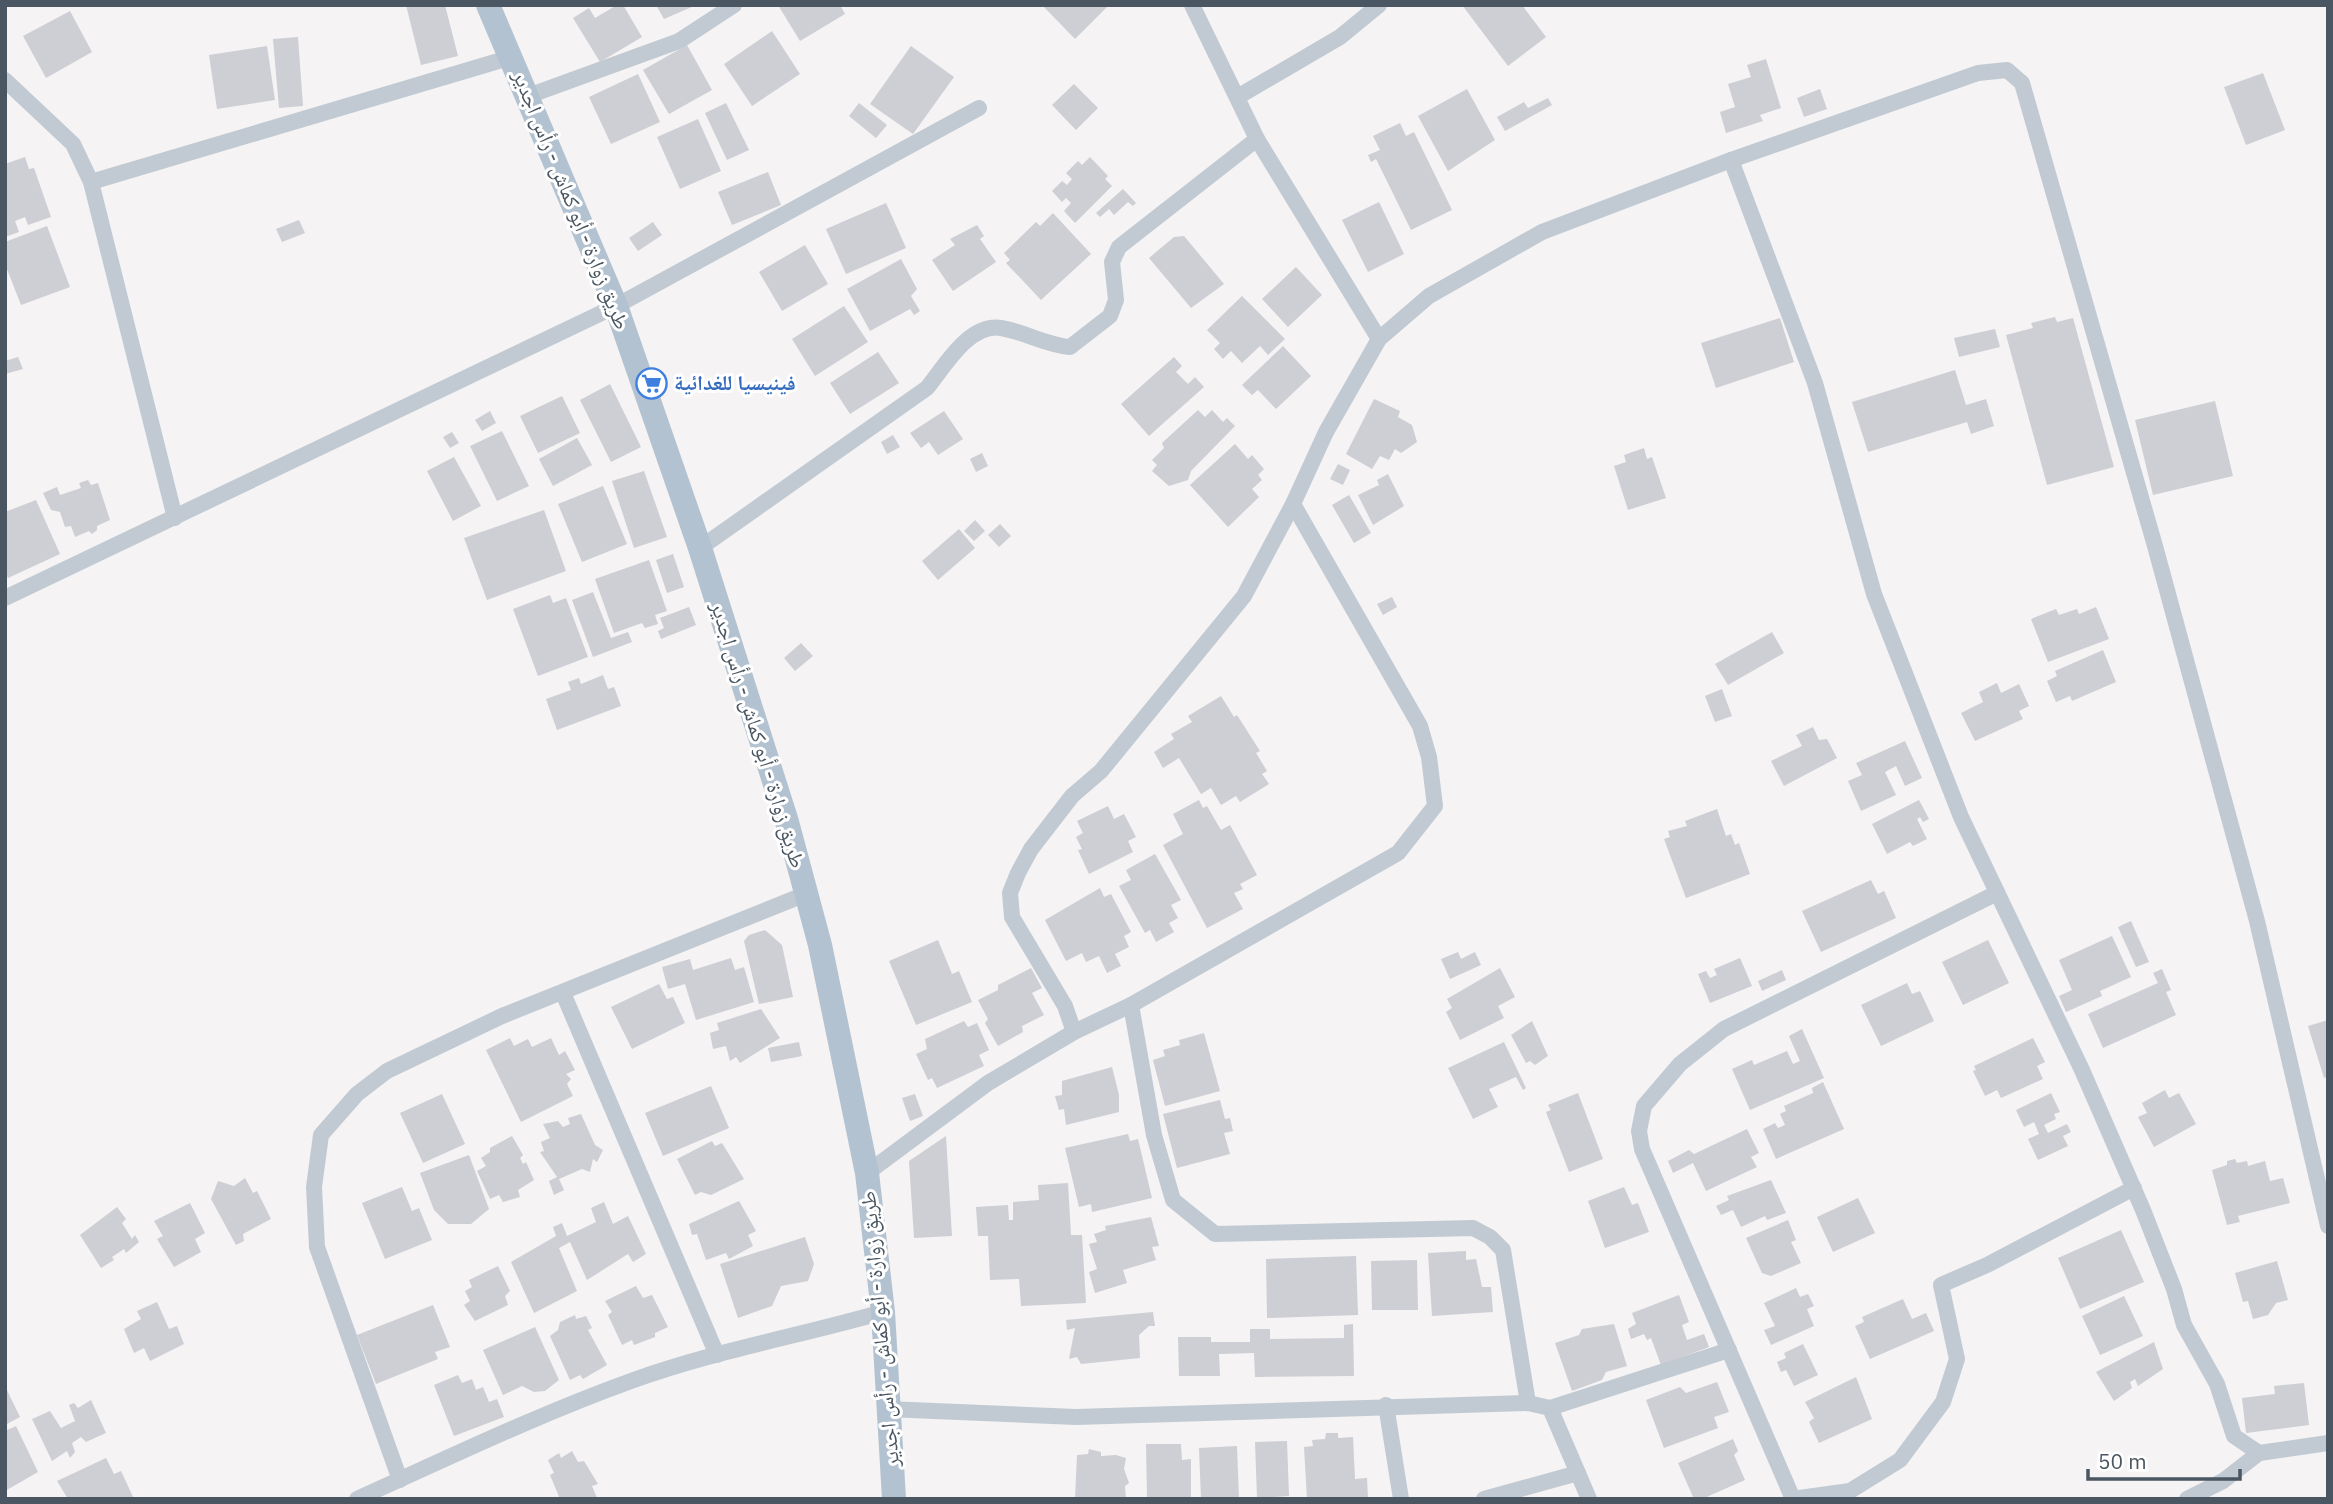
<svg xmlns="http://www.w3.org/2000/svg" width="2333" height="1504" font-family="'IBM Plex Sans','Noto Naskh Arabic',sans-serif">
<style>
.building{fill:#cdcfd5}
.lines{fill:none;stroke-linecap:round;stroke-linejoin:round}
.minor{stroke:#c1cad2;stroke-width:16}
.primary{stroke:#b3c2d1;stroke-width:24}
.labels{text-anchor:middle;stroke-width:6;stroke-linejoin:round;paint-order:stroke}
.street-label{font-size:21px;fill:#4a5661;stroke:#fff}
.shop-label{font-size:21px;font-weight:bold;fill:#366cbe;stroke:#fff;text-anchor:start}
</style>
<rect width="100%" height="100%" fill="#f5f3f3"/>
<g class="building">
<polygon points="406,5 445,5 458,56 421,65"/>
<polygon points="617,5 623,5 642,37 600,62 573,18 589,8 595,18"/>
<polygon points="656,5 694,5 694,6 664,19"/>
<polygon points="778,5 840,5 845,14 800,41"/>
<polygon points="1042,5 1109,5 1075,39"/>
<polygon points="1462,5 1522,5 1546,37 1508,66"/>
<polygon points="70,11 92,52 46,78 23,36"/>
<polygon points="772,31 800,74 752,106 724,64"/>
<polygon points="298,37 303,106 279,108 273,39"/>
<polygon points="687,45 712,90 669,114 643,70"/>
<polygon points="267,46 275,100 217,109 209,55"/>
<polygon points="911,46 954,77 913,134 870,104"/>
<polygon points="1766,59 1781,108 1760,115 1763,121 1726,133 1720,112 1735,107 1728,84 1751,77 1747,65"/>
<polygon points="2263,73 2285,130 2246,145 2224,87"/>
<polygon points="638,74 660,122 611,144 589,97"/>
<polygon points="1074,84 1098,108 1076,130 1052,105"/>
<polygon points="1467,89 1495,140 1448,171 1418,116"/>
<polygon points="1820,89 1827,109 1804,117 1797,98"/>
<polygon points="1548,98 1552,105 1505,131 1497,117 1524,102 1528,108"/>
<polygon points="726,103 749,150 727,160 705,113"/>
<polygon points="859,103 887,125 876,138 849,116"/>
<polygon points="698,119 721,171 680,189 657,137"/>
<polygon points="1400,123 1406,136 1414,132 1452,210 1411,230 1376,159 1371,162 1368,155 1380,150 1373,136"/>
<polygon points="25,157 29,169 34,168 51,217 28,225 25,217 15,221 19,232 5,237 5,164"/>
<polygon points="1090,157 1108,176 1105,179 1112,186 1075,223 1064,211 1071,203 1066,198 1062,202 1052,191 1062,181 1067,185 1072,179 1066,173 1078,161 1082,165"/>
<polygon points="768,172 781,205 732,225 718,192"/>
<polygon points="1123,189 1136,203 1133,206 1128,202 1114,215 1109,209 1100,217 1096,213"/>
<polygon points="1379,202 1404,254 1368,272 1342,220"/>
<polygon points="886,203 906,248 846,274 826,229"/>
<polygon points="1053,213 1091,254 1041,300 1006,263 1010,260 1004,253 1036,222 1040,226"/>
<polygon points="299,220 305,233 282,242 276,229"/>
<polygon points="653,222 662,235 638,251 629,238"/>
<polygon points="977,225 984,236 980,239 996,262 953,291 932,260 955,245 950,239"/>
<polygon points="47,226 70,287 21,305 5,264 5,242"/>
<polygon points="1184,236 1224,284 1191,308 1149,258 1174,237"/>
<polygon points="805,245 828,284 782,311 759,272"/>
<polygon points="901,259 917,289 911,296 920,311 914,315 910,309 870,331 847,289"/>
<polygon points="1296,267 1322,295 1288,327 1262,299"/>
<polygon points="1242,296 1285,339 1268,355 1260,346 1242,363 1231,351 1223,359 1214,349 1220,343 1207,330"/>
<polygon points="844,306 868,342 815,376 792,339"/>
<polygon points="2055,317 2057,322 2073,318 2114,467 2047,485 2006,335 2033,328 2031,323"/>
<polygon points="1780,318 1794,362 1716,388 1701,343"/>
<polygon points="1995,329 2000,347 1959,357 1954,338"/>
<polygon points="1283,346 1311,376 1276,409 1258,390 1252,395 1242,385"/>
<polygon points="878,352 899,383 850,414 830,383"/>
<polygon points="18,357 23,369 5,374 5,361"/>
<polygon points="1174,357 1182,366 1176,372 1188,384 1195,377 1204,387 1149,436 1121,404"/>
<polygon points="1955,370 1966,405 1986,399 1994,426 1971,434 1967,422 1868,452 1852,402"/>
<polygon points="610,384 641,447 611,462 580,400"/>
<polygon points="562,396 580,433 538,453 520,416"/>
<polygon points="1374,399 1400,411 1398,417 1412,425 1417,442 1401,453 1395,449 1389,460 1380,456 1372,469 1346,454"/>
<polygon points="2215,401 2233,476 2153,495 2135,420"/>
<polygon points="1198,410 1205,417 1212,410 1223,422 1227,418 1235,426 1191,471 1188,480 1169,486 1152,471 1157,465 1152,460 1164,448 1162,443"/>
<polygon points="490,411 496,423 482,431 475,420"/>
<polygon points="944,411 963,439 938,455 929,442 921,448 910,433"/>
<polygon points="502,431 529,486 497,501 470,446"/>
<polygon points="452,432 459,443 450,448 443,437"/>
<polygon points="893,435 900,447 887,454 881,442"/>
<polygon points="577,438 592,465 553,486 539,459"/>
<polygon points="1235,444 1248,459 1252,455 1264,469 1258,475 1262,480 1252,489 1259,497 1228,527 1190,485"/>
<polygon points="1644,448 1647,459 1652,457 1666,498 1628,510 1614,466 1626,462 1624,455"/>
<polygon points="982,453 988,466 976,472 970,459"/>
<polygon points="454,457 481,506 453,521 427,471"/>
<polygon points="1338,464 1350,470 1343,485 1330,479"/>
<polygon points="644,471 667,537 634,548 612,481"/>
<polygon points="1388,474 1404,506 1373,525 1358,495 1379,485 1377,480"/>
<polygon points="88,480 91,485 98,483 110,520 97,526 97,530 92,534 89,531 75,537 71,526 65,527 60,512 51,510 43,493 57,487 60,495 81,488 79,483"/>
<polygon points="603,486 627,544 582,562 558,504"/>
<polygon points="1349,495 1371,533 1354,543 1332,505"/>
<polygon points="36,500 60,554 8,578 5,571 5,512"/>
<polygon points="544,510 566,571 487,600 464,538"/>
<polygon points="975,520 985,531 974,541 964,531"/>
<polygon points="1000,524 1011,536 999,547 988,535"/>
<polygon points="959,529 975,548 938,580 922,561"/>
<polygon points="673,554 684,587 667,593 656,560"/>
<polygon points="649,560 667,611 655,615 658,624 645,628 642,623 614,633 595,579"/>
<polygon points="593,592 611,638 628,632 632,642 593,657 572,600"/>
<polygon points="550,595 553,603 566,598 588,657 538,676 513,609"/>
<polygon points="1392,597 1397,607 1383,615 1377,604"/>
<polygon points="689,607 696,625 661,639 658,631 664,628 660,618"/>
<polygon points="2096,607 2109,639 2048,662 2031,619 2056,609 2059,615 2077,609 2079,614"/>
<polygon points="1772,632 1784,653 1728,685 1715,664"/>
<polygon points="801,643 813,656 795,671 784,658"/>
<polygon points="2103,650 2116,682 2072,701 2070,696 2056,702 2047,681 2057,676 2055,671"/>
<polygon points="603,675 608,689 614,687 621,706 557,730 546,699 571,690 568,682 579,678 581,684"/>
<polygon points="1997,683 2001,693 2019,684 2029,706 2019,711 2023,719 1975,741 1961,713 1983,702 1979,692"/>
<polygon points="1722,689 1732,716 1715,722 1705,696"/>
<polygon points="1221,696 1234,717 1237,715 1260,751 1256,753 1267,771 1262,774 1269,784 1240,802 1236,796 1221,805 1211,788 1201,794 1179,758 1163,768 1154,752 1174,739 1171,734 1192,722 1188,716"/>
<polygon points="1813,727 1819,740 1827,739 1837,758 1784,786 1771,761 1802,746 1796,735"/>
<polygon points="1905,741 1922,778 1905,786 1896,766 1885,772 1896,795 1861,811 1848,781 1862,775 1856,763"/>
<polygon points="1199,800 1203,808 1207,806 1221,830 1230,825 1257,875 1240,884 1243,889 1234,893 1243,909 1207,928 1163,845 1183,834 1173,814"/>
<polygon points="1919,800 1929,819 1923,822 1920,817 1917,819 1927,839 1913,846 1910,842 1887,854 1872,824"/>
<polygon points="1108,806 1114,819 1124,814 1136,837 1128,841 1133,852 1089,874 1078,850 1082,849 1076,837 1083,833 1077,821"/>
<polygon points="1717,809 1726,836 1731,834 1735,845 1739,843 1750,874 1686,898 1664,839 1670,837 1668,831 1687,826 1685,821"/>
<polygon points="1155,854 1181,900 1171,905 1178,918 1169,923 1174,932 1156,942 1150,930 1145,933 1119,886 1131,880 1126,870"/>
<polygon points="1871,880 1878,894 1884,891 1896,918 1821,952 1802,911"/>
<polygon points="1100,888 1104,897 1111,894 1131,932 1124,936 1129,947 1115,954 1121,966 1107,973 1099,956 1086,962 1082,953 1066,961 1045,920"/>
<polygon points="2131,921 2149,962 2136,967 2118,927"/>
<polygon points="765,930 782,945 793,997 759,1004 744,941 749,935"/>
<polygon points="2112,936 2131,977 2100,991 2102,996 2066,1012 2059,996 2072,990 2059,960"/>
<polygon points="938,940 952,974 959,971 972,1002 916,1025 889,961"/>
<polygon points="1988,940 2009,983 1963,1005 1942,962"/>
<polygon points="1458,952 1461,959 1475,952 1481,965 1450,979 1441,959"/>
<polygon points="731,958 735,970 744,967 754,1002 696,1020 685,984 668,989 662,967 690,959 693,970"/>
<polygon points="1740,958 1752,986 1710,1003 1698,974 1706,971 1710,978 1717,975 1714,969"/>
<polygon points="1031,968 1042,988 1032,993 1044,1015 1022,1026 1023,1032 998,1046 985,1023 988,1019 978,1000 998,990 998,985"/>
<polygon points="1500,968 1515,997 1498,1006 1504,1018 1460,1040 1446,1012 1452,1008 1447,999"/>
<polygon points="2162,969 2171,990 2166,992 2176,1015 2103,1048 2088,1014 2158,983 2153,973"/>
<polygon points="1782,970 1786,980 1762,991 1758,981"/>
<polygon points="1907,983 1912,994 1920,991 1934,1021 1881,1046 1861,1005"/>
<polygon points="659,984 667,999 673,997 685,1023 632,1049 611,1007"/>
<polygon points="761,1009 780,1038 740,1063 736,1057 730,1061 726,1046 713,1049 710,1033 719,1030 717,1023"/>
<polygon points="2328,1020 2328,1077 2324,1078 2308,1026"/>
<polygon points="964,1021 968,1027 977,1023 989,1050 979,1055 984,1066 937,1088 932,1078 928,1080 916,1054 927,1049 925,1039"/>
<polygon points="1532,1021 1548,1056 1535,1065 1530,1061 1526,1063 1511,1035"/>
<polygon points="1802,1029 1824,1078 1750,1110 1732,1069 1752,1060 1754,1065 1787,1051 1793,1064 1800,1061 1789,1036"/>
<polygon points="1204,1033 1220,1091 1165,1106 1153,1060 1165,1056 1163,1050 1180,1045 1179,1040"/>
<polygon points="510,1038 514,1046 528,1039 532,1047 551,1038 559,1055 565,1051 575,1070 566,1074 571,1079 567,1084 573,1096 521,1122 486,1050"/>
<polygon points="2033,1038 2045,1062 2037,1066 2043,1079 2001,1098 1997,1090 1985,1096 1973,1071 1976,1070 1974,1066"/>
<polygon points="799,1042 802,1056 771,1062 768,1048"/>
<polygon points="1504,1042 1526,1088 1523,1090 1516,1077 1489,1089 1498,1107 1473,1119 1448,1068"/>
<polygon points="1112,1067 1119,1095 1119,1112 1066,1125 1064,1109 1059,1110 1055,1096 1062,1095 1062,1081"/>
<polygon points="1823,1082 1844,1129 1776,1159 1763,1129 1775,1123 1778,1128 1785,1125 1780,1114 1786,1111 1784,1106 1813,1093 1812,1088"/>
<polygon points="711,1086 729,1128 663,1156 645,1113"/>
<polygon points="2165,1090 2169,1098 2179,1093 2196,1124 2154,1147 2138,1117 2147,1113 2142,1103"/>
<polygon points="1578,1093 1603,1159 1569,1172 1546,1112 1551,1110 1548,1105"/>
<polygon points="2051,1093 2060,1112 2054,1114 2056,1119 2044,1125 2048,1133 2067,1124 2071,1132 2063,1136 2068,1146 2038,1160 2028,1139 2039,1134 2034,1122 2024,1127 2016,1110"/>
<polygon points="442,1094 465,1144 423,1163 400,1113"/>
<polygon points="915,1094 923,1116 910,1121 902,1098"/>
<polygon points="1220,1100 1225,1119 1230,1118 1233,1131 1224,1133 1230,1154 1177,1168 1163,1114"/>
<polygon points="581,1114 595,1145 603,1150 597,1162 593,1159 590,1172 582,1169 559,1179 564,1190 554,1195 549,1181 557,1177 540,1152 544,1151 541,1142 550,1138 543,1124 558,1121 563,1127 570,1124 568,1118"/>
<polygon points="1747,1129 1759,1153 1751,1157 1757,1167 1706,1191 1693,1163 1673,1173 1668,1161 1689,1150 1694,1154"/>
<polygon points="1128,1134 1130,1141 1138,1139 1152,1198 1092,1212 1091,1204 1079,1207 1065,1148"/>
<polygon points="512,1136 523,1155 520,1158 523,1164 526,1162 534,1180 518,1190 520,1197 503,1202 499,1195 490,1199 477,1171 486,1166 481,1158 490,1152 490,1148"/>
<polygon points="946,1136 952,1236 914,1238 909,1161"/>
<polygon points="712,1141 715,1146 722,1143 744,1179 711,1195 701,1192 695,1195 677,1159"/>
<polygon points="469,1155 489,1209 471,1224 448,1224 434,1210 420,1173"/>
<polygon points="2235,1159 2237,1163 2247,1161 2248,1166 2265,1161 2270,1181 2283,1178 2290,1203 2238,1216 2240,1222 2227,1225 2212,1170 2227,1165 2227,1161"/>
<polygon points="245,1178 253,1193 257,1191 271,1219 243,1234 244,1241 236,1245 211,1199 218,1181 234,1186"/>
<polygon points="1771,1180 1786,1213 1767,1220 1765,1216 1741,1227 1733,1210 1721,1215 1716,1206 1729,1200 1727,1196"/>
<polygon points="1068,1183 1071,1235 1082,1235 1086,1303 1021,1306 1019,1279 990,1280 988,1236 978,1236 976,1207 1008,1205 1009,1220 1013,1220 1013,1202 1039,1200 1038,1185"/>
<polygon points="402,1187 412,1211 419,1208 432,1240 385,1259 362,1203"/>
<polygon points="1624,1187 1632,1205 1638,1203 1649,1232 1605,1248 1588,1201"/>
<polygon points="1858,1198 1875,1233 1833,1252 1817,1217"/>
<polygon points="739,1201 756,1231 748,1235 753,1246 729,1259 726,1253 706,1260 697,1234 692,1235 689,1224"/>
<polygon points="604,1202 613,1224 628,1216 646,1254 633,1262 628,1254 587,1280 570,1242 559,1248 577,1291 534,1313 511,1262 556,1236 553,1227 562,1223 567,1236 596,1222 591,1208"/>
<polygon points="190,1203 205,1233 195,1239 201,1252 174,1267 157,1239 163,1236 154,1221"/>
<polygon points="117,1207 126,1219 122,1223 132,1239 135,1235 139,1242 126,1253 124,1249 112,1257 114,1260 101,1268 80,1235"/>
<polygon points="1151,1217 1159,1246 1152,1247 1156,1260 1123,1270 1127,1283 1095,1293 1089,1272 1097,1269 1089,1244 1097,1242 1094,1234 1106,1230 1105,1226"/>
<polygon points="1788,1220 1796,1240 1791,1242 1801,1263 1771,1276 1762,1273 1746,1238"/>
<polygon points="2121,1230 2144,1282 2080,1309 2058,1258"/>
<polygon points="805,1237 814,1264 808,1281 781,1286 772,1306 738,1318 720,1264"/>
<polygon points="1466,1251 1466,1260 1476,1259 1482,1287 1491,1287 1493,1312 1432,1316 1428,1253"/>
<polygon points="1356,1256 1358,1315 1267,1318 1266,1259"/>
<polygon points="1417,1260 1418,1310 1372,1310 1371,1261"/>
<polygon points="2277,1261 2288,1300 2276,1303 2268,1315 2253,1319 2248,1301 2243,1302 2235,1273"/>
<polygon points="498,1266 510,1291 505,1296 508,1305 475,1321 464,1305 470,1301 465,1291 472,1287 469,1280"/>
<polygon points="636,1286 643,1298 652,1295 668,1327 655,1333 655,1337 634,1345 632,1340 622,1345 608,1315 612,1312 605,1301"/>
<polygon points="1796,1288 1800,1297 1808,1294 1814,1306 1807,1309 1814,1326 1771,1345 1764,1330 1775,1326 1764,1303"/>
<polygon points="1679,1295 1689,1322 1682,1325 1687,1340 1704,1334 1709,1347 1661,1365 1651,1338 1647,1340 1644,1334 1631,1339 1628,1329 1636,1324 1632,1313"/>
<polygon points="2124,1296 2143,1336 2100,1355 2082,1316"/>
<polygon points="1903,1299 1912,1319 1926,1313 1934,1331 1870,1359 1855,1326 1864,1322 1862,1317"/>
<polygon points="157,1302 169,1329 177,1326 184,1344 150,1361 144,1348 134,1353 124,1329 141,1319 137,1311"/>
<polygon points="433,1305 450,1347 435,1352 438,1359 376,1384 357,1335"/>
<polygon points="1153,1312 1155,1326 1149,1326 1139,1335 1140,1358 1081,1364 1077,1357 1069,1359 1075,1328 1067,1330 1066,1320"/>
<polygon points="575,1315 576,1319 586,1316 592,1328 588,1330 607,1365 583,1379 580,1375 570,1380 550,1336 558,1330 560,1322"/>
<polygon points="1353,1324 1354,1376 1255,1377 1254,1353 1219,1354 1220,1376 1179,1376 1178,1337 1211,1337 1211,1342 1250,1342 1250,1329 1270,1329 1270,1339 1344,1338 1344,1325"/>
<polygon points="1614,1324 1627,1366 1606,1372 1602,1380 1572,1391 1555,1343 1579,1335 1582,1329"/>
<polygon points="535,1327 559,1380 545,1391 534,1392 522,1386 503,1395 483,1350"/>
<polygon points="2154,1342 2163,1369 2138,1386 2135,1379 2130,1382 2132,1388 2114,1401 2096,1372"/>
<polygon points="1803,1344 1818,1375 1794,1386 1786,1370 1781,1372 1777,1362 1786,1358 1784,1353"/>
<polygon points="458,1375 462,1383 472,1379 476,1390 483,1387 489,1402 497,1399 504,1417 454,1436 434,1385"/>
<polygon points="1856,1377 1872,1419 1819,1443 1809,1422 1814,1418 1805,1402"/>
<polygon points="1717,1382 1729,1412 1714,1417 1718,1428 1664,1448 1646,1400 1680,1387 1686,1393"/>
<polygon points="2304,1383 2309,1425 2246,1433 2242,1398 2275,1394 2274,1386"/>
<polygon points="5,1386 20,1417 5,1425"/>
<polygon points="91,1400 106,1433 86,1442 81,1437 72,1443 75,1452 70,1458 67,1451 52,1461 32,1419 50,1411 61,1428 75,1421 69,1405 74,1403 78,1408"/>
<polygon points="16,1426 38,1472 5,1491 5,1431"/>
<polygon points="1326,1433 1338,1433 1338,1438 1353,1437 1355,1479 1367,1478 1368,1498 1307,1499 1304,1447 1313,1446 1312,1440 1325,1439"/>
<polygon points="1733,1439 1738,1451 1734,1455 1745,1480 1702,1499 1694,1499 1678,1463"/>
<polygon points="1287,1441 1289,1496 1257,1498 1255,1442"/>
<polygon points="1146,1444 1181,1444 1182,1460 1191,1459 1191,1499 1147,1499"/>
<polygon points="1237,1446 1239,1499 1201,1499 1199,1448"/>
<polygon points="1089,1449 1101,1452 1101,1456 1116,1455 1126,1458 1124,1469 1129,1483 1125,1486 1126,1499 1075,1499 1077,1455 1088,1454"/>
<polygon points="572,1451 578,1462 584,1461 598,1484 592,1486 597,1498 560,1499 550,1475 554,1473 548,1460 559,1453 561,1458"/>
<polygon points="106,1458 114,1474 121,1471 134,1499 68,1499 57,1481"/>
</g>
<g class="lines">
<g class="minor">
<polyline points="1192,5 1257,139 1379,339"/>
<polyline points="5,80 73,144 91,182 175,518"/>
<polyline points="528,96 679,41 734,5"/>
<polyline points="1239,96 1340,37 1379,5"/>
<polyline points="1731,160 1815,383 1874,594 1961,817 2082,1070 2143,1210 2174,1289 2184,1325 2217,1384 2234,1436 2259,1453 2328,1443"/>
<polyline points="91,182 512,57"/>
<path d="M700 548 927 388C945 366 969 323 1001 328 1025 332 1046 345 1070 347L1110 316 1116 300 1112 262 1119 247 1257 139"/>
<polyline points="5,598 616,306 979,108"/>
<polyline points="563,993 717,1355"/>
<polyline points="1131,1005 1154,1135 1173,1200 1215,1234 1473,1228 1490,1237 1503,1250 1528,1403"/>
<polyline points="1074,1032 1131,1005 1398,853 1435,806 1429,757 1420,726 1293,504"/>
<polyline points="867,1173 988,1083 1074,1032 1065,1006 1012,917 1010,893 1018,873 1031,849 1072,796 1101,771 1244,596 1293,504 1326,432 1379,339 1429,296 1542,232 1731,160 1978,73 2007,70 2022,83 2155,546 2257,921 2328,1226"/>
<polyline points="1386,1405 1401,1499"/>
<polyline points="1550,1408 1589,1499"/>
<polyline points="887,1409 1076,1417 1528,1403 1550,1408 1729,1350"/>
<polyline points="400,1480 317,1247 314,1187 321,1135 357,1094 387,1071 502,1016 806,894"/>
<path d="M357 1499C448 1458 537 1415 631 1381 713 1351 800 1336 883 1312"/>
<polyline points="1484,1499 1578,1473"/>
<polyline points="1792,1499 1850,1491 1900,1460 1943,1402 1957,1359 1941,1285 1987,1265 2134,1188"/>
<polyline points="1793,1499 1642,1149 1639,1131 1644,1106 1680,1064 1724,1029 1997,893"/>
<polyline points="2187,1499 2223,1481 2259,1453"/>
</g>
<polyline class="primary" points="488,5 616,306 700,548 787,822 820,945 867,1173 883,1312 894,1499"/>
</g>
<defs>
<symbol id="supermarket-ring" viewBox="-11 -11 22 22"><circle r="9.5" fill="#fff" stroke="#3f7fe0" stroke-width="1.5"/><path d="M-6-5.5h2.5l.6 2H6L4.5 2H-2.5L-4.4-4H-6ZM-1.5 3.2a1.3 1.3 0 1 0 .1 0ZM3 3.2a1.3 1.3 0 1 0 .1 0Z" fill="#3f7fe0"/></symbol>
</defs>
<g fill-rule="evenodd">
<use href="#supermarket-ring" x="634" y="366" width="35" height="35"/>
</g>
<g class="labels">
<g class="street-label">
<text transform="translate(571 200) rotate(68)" y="7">طريق زوارة - أبو كماش - رأس اجدير</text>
<text transform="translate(758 735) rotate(73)" y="7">طريق زوارة - أبو كماش - رأس اجدير</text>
<text transform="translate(880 1329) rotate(-95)" y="7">طريق زوارة - أبو كماش - رأس اجدير</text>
</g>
<g class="shop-label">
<text x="674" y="390">فينيسيا للغدائية</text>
</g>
</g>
<rect width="2333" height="1504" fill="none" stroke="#4a5661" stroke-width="14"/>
<path d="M2088 1469v10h152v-10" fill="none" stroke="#4a5661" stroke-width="3.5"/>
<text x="2098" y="1469" font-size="21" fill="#4a5661" stroke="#ffffff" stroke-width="5" paint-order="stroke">50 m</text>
</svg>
